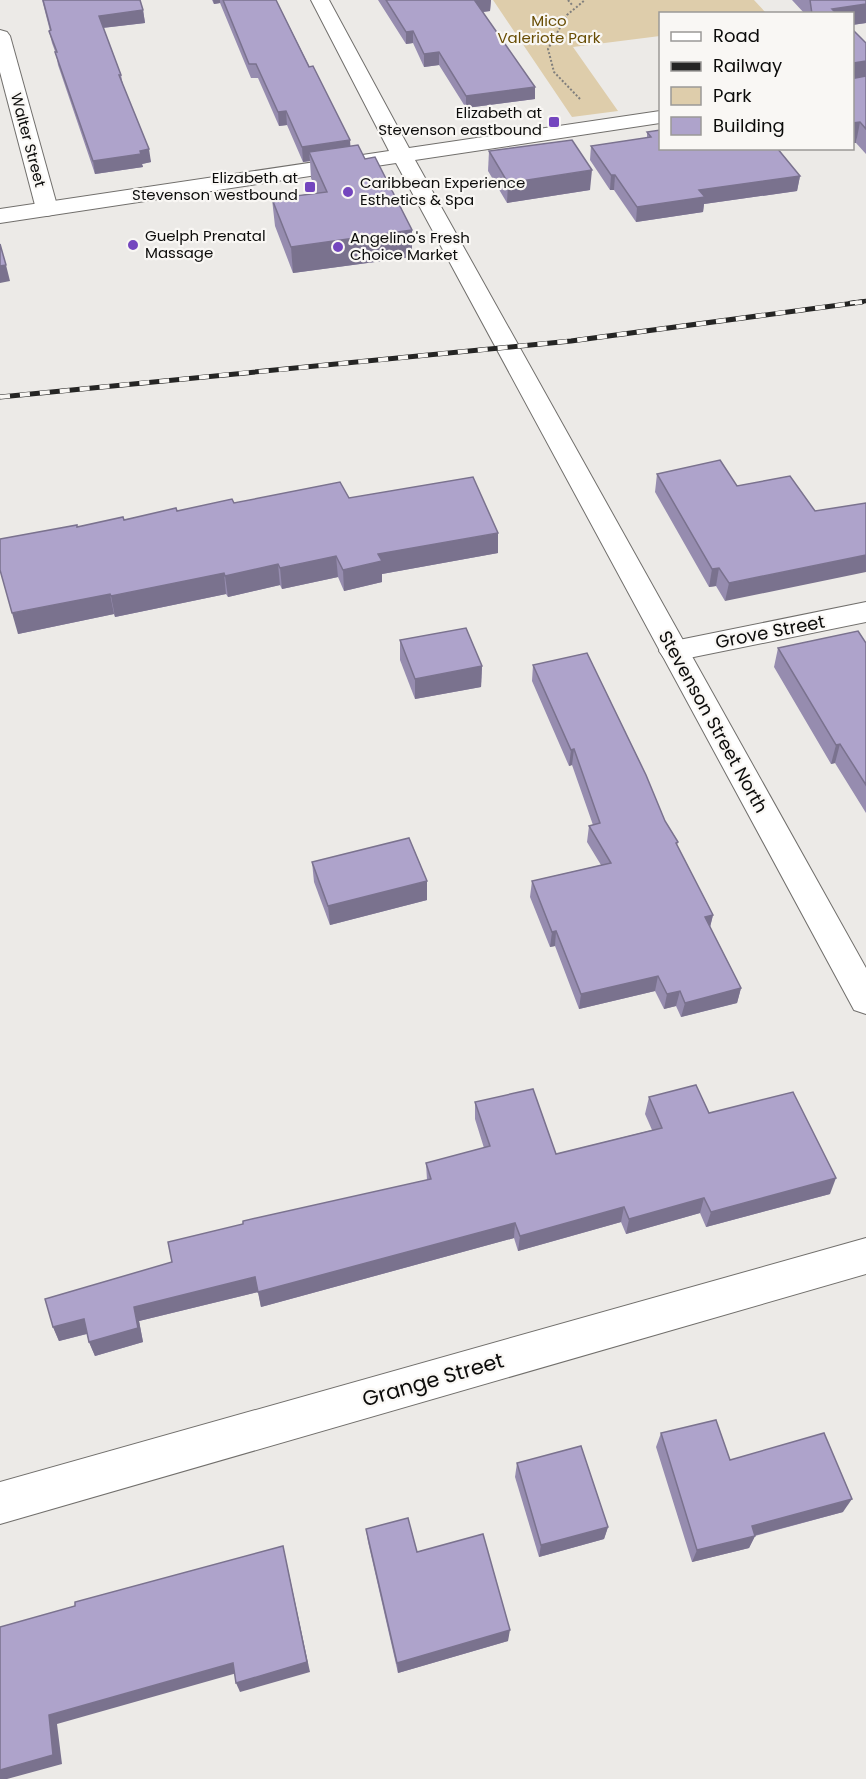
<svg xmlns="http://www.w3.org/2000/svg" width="866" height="1779" font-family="Poppins,sans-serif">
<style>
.green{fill:#decdab}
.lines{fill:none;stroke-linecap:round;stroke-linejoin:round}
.street-casing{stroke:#716f6c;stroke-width:2}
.secondary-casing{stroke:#716f6c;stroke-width:2}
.path{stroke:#807f7d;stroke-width:2;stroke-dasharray:2 2;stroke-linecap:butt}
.street{fill:#fff;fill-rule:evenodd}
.secondary{fill:#fff;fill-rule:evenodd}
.rail-far1-casing{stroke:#252524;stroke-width:4.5}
.rail-casing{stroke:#252524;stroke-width:5}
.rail-far1{stroke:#f9f7f4;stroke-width:3;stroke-dasharray:8;stroke-linecap:butt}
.rail{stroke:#f9f7f4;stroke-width:4;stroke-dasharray:10;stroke-linecap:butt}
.wall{fill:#968caf}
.shaded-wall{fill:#7a728e}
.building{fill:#aea3cb;stroke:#7a728e;stroke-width:1.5}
.poi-dot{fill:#7446be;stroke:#f9f7f4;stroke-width:2}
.labels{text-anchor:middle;stroke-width:4.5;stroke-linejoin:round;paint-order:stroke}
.far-park-label{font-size:15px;fill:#684d04;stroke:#f9f7f4}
.far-poi-label{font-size:15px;fill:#0c0c0b;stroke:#f9f7f4;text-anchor:start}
.far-street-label{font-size:15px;fill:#0c0c0b;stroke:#f9f7f4}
.street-label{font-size:18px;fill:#0c0c0b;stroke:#f9f7f4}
.near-street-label{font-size:21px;fill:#0c0c0b;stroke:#f9f7f4}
</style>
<rect width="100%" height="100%" fill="#eceae7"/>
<polygon class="green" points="493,0 754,0 766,13 660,14 660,36 573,47 618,111 572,117"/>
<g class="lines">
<defs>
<g id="street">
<polygon points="0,30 7,32 10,36 58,209 55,214 47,216 39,214 36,209 0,72"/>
<polygon points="866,602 866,622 674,661 664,658 659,651 664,644 674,641"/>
<polygon points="866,1238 866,1274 0,1524 0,1482"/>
</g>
<polygon id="secondary" points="311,0 329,0 409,148 660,111 660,123 415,160 866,968 866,1014 854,1010 396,163 0,223 0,209 389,151"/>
</defs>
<use href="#street" class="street-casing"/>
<use href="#secondary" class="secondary-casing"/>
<g class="path">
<polyline points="568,0 573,6"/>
<polyline points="580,99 554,72 548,49 567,15 585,0"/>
</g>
<use href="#street" class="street"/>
<use href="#secondary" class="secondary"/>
<defs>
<polyline id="rail-far1" points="850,303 866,301"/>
<polyline id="rail" points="0,397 571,341 862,302"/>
</defs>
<use href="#rail-far1" class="rail-far1-casing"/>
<use href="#rail" class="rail-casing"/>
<use href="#rail-far1" class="rail-far1"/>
<use href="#rail" class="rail"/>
</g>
<g class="wall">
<polygon points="42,0 140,0 143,10 145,23 103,28 121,75 123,85 151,162 142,164 143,167 95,174 58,65 56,54 52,43 49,31 50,31"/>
<polygon points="212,0 276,0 350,146 412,257 293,273 275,226 272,199 317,193 311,178 310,161 303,162 287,125 279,126 258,78 251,78 220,3 214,4"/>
<polygon points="378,0 491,0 490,11 483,12 535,99 466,108 439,65 424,67 413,43 406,44"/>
<polygon points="792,0 866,0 866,23 852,25 852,14 805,14"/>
<polygon points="866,43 866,154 856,143"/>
<polygon points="647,132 800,176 797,191 704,204 703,212 636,222 614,190 610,190 590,160 591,146 647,138"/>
<polygon points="489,151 590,190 507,203 488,171"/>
<polygon points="657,474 737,486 790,476 725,601 716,586 709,587 655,492"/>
<polygon points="349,498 498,553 382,574 382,582 344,591 338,577 282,589 280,585 228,597 226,594 115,617 114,614 18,634 77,527 177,511 234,503"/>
<polygon points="400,640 482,666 481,687 415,699 400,660"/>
<polygon points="866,643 866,813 835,763 831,764 774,667 778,648"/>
<polygon points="533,665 665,821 678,842 677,845 713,915 710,927 741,988 737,1003 681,1017 676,1006 664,1009 655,991 579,1009 555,946 550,947 530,897 532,881 601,865 587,842 589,826 593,825 572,765 569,766 532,681"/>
<polygon points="312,862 427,900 330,925 314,882"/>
<polygon points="649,1097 709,1113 830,1194 706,1227 700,1213 626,1234 621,1222 518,1251 514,1238 261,1307 258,1292 139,1321 143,1342 95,1356 89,1342 87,1334 59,1341 53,1327 172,1262 427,1180 426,1163 484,1148 475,1119 475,1102 556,1154 652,1130 645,1114"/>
<polygon points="661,1433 730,1460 843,1512 755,1536 749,1548 692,1562 656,1447"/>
<polygon points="517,1463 608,1527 604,1539 539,1557 515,1477"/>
<polygon points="366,1529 417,1552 508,1641 398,1673 368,1542"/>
</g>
<g class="shaded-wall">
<polygon points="213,0 220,0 220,3 214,4"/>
<polygon points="479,0 491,0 490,11 474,13 475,1"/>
<polygon points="866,4 866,23 852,25 852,14 831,14 832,9"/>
<polygon points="143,10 145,23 101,28 99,16"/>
<polygon points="413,31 413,43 406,44 406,32"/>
<polygon points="439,52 439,65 424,67 424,54"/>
<polygon points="866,61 866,80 852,82 854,63"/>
<polygon points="535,87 535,99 466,108 466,96"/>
<polygon points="286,111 287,125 279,126 278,112"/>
<polygon points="860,122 856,143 852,143 852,123"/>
<polygon points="350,140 351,154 309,152 310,161 303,162 302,147"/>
<polygon points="149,149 151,162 142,164 143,167 95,174 93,161"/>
<polygon points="592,170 590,190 507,203 508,183"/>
<polygon points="611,175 615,175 614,190 610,190"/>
<polygon points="800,176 797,191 704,204 703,212 636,222 637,207 699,190"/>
<polygon points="412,230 412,257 293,273 291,247"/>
<polygon points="6,265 10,281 0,283 0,266"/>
<polygon points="498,533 498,553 382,574 382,582 344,591 343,570 378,554"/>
<polygon points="866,555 866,572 725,601 729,583"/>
<polygon points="336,556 338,577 282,589 280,568"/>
<polygon points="278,564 280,585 228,597 225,576"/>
<polygon points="719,568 716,586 709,587 712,569"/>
<polygon points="224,573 226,594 115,617 111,596"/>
<polygon points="110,594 114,614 18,634 12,613"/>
<polygon points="482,666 481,687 415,699 415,679"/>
<polygon points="840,744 835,763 831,764 836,745"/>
<polygon points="574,749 572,765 569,766 571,750"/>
<polygon points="427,881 427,900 330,925 328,906"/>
<polygon points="713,915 709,931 705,917"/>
<polygon points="556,931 555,946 550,947 552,932"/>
<polygon points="658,976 655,991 579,1009 581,994"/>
<polygon points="741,988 737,1003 681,1017 685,1003"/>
<polygon points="680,991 676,1006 664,1009 667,994"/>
<polygon points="836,1178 830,1194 706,1227 711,1212"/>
<polygon points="704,1198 700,1213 626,1234 629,1219"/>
<polygon points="624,1207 621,1222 518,1251 520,1236"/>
<polygon points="515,1223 514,1238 261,1307 258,1292"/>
<polygon points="255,1277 258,1292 139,1321 143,1342 95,1356 89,1342 134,1307"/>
<polygon points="84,1319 90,1333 59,1341 53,1327"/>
<polygon points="852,1499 843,1512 745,1538 752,1526"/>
<polygon points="608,1527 604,1539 539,1557 541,1545"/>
<polygon points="755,1536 749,1548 692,1562 697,1550"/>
<polygon points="283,1546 310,1672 240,1692 236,1683"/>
<polygon points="510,1630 508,1641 398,1673 397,1663"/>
<polygon points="233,1663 237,1673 57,1724 62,1764 7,1779 0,1779 0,1770 49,1715"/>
</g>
<g class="building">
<polygon points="43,0 140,0 143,10 99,16 121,75 119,75 149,149 140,151 141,154 93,161 55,52 57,52 49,31 51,30"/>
<polygon points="223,0 276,0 309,67 313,66 350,140 302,147 286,111 278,112 256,64 249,64"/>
<polygon points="386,0 479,0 475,1 535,87 466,96 439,52 424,54 413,31 406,32"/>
<polygon points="810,0 866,0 866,4 832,9 837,14 812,14"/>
<polygon points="852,29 866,43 866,61 854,63 855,78 866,76 866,129 860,122 852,123"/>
<polygon points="660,130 660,148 777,148 800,176 699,190 705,197 637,207 615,175 611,175 591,146 651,137 647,132"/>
<polygon points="572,140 592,170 508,183 489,151"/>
<polygon points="358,145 365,159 375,157 412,230 291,247 272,199 327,192 309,152"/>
<polygon points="0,244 6,265 0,266"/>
<polygon points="720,460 737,486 790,476 815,511 866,503 866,555 729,583 719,568 712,569 657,474"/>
<polygon points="473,477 498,533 378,554 382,561 343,570 336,556 280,568 278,564 225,576 224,573 111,596 110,594 12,613 0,570 0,539 77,525 77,527 123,517 124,520 176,508 177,511 232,499 234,503 340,482 349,498"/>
<polygon points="466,628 482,666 415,679 400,640"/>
<polygon points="858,631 866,643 866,785 840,744 836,745 778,648"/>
<polygon points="587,653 646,775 665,821 678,842 676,843 713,915 705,917 741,988 685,1003 680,991 667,994 658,976 581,994 556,931 552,932 532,881 611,863 589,826 600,823 574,749 571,750 533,665"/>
<polygon points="409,838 427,881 328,906 312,862"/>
<polygon points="696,1085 709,1113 793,1092 836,1178 711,1212 704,1198 629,1219 624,1207 520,1236 515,1223 258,1292 255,1277 134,1307 138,1328 89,1342 84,1319 53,1327 45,1299 172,1262 168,1242 243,1224 243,1221 431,1179 426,1163 490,1146 475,1102 533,1089 556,1154 662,1128 649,1097"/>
<polygon points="716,1420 730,1460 824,1433 852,1499 752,1526 755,1536 697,1550 661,1433"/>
<polygon points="581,1446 608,1527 541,1545 517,1463"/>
<polygon points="408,1518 417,1552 483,1534 510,1630 397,1663 366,1529"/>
<polygon points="283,1546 307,1662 236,1683 233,1663 49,1715 53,1755 0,1770 0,1627 75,1606 75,1602"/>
</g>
<g class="poi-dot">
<rect x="548" y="116" width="12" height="12" rx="3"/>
<rect x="304" y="181" width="12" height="12" rx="3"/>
<circle cx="348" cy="192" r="6"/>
<circle cx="133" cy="245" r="6"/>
<circle cx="338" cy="247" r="6"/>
</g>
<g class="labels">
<g class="far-park-label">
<text x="549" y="26">Mico<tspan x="549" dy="17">Valeriote Park</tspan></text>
</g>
<g class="far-poi-label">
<text x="542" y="118" text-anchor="end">Elizabeth at<tspan x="542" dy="17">Stevenson eastbound</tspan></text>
<text x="298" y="183" text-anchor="end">Elizabeth at<tspan x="298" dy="17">Stevenson westbound</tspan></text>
<text x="360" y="188">Caribbean Experience<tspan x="360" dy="17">Esthetics &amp; Spa</tspan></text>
<text x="145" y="241">Guelph Prenatal<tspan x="145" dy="17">Massage</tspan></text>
<text x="350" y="243">Angelino's Fresh<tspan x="350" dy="17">Choice Market</tspan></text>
</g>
<g class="far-street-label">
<text transform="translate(28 140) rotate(75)" y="5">Walter Street</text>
</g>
<g class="street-label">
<text transform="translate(770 632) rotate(-11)" y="6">Grove Street</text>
<text transform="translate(713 722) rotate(61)" y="6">Stevenson Street North</text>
</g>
<g class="near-street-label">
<text transform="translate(433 1380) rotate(-16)" y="7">Grange Street</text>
</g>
</g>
<rect x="659" y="12" width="195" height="138" fill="#f9f7f4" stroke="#9a9997" stroke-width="1.5"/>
<rect x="671" y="32" width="30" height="9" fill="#ffffff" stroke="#9a9997" stroke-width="1.5"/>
<text x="713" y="42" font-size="18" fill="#0c0c0b">Road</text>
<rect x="671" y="62" width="30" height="9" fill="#252524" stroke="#9a9997" stroke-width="1.5"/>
<text x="713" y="72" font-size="18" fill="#0c0c0b">Railway</text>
<rect x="671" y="87" width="30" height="18" fill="#decdab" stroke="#9a9997" stroke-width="1.5"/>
<text x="713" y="102" font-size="18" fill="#0c0c0b">Park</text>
<rect x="671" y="117" width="30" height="18" fill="#aea3cb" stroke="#9a9997" stroke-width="1.5"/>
<text x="713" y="132" font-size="18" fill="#0c0c0b">Building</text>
</svg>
